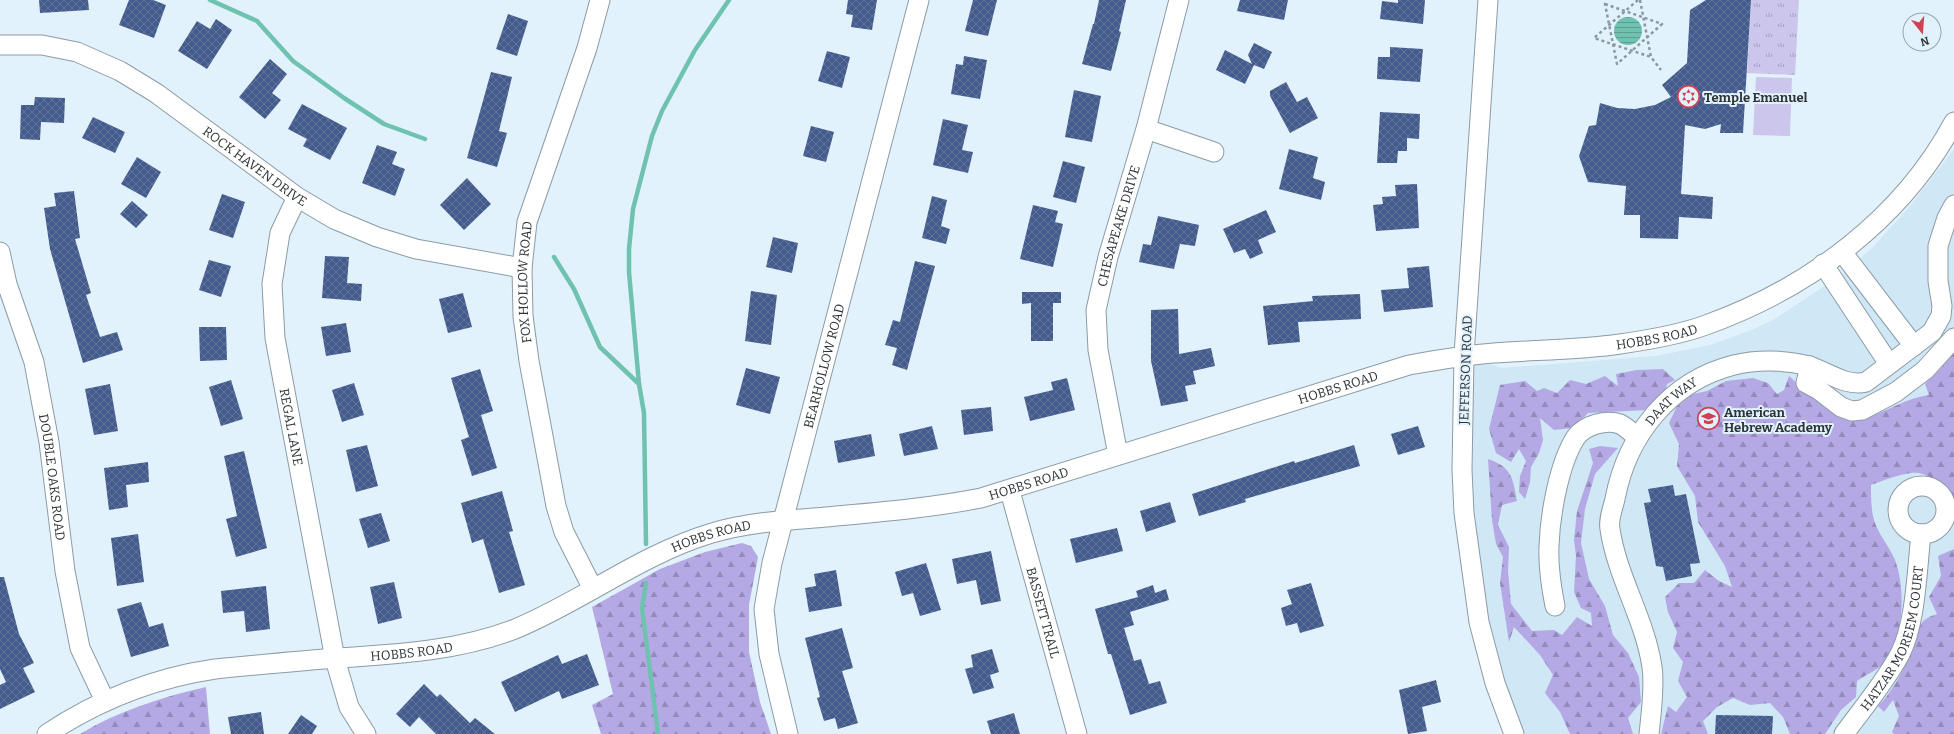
<svg xmlns="http://www.w3.org/2000/svg" width="1954" height="734" font-family="Bitter,serif">
<style>
.built{fill:#d0e7f6}
.forest{fill:url(#forest-firs)}
.park{fill:url(#park-tufts)}
.garden{fill:#ccc6ed}
.water{fill:url(#water-rules)}
.lines{fill:none;stroke-linecap:round;stroke-linejoin:round}
.stream{stroke:#70c2b0;stroke-width:4.5}
.building{fill:url(#building-cross-hatch)}
.minor-casing{stroke:#8c9ba5;stroke-width:21}
.path{stroke:#8c989f;stroke-width:2.5;stroke-dasharray:3 3;stroke-linecap:butt}
.minor{stroke:#fff;stroke-width:19}
.labels{text-anchor:middle;stroke-width:4;stroke-linejoin:round;paint-order:stroke}
.poi-label{font-size:13px;font-weight:bold;fill:#2d3337;stroke:#e1f2fc;text-anchor:start}
.street-label{font-size:13px;fill:#2d3337;stroke:#e1f2fc}
</style>
<defs>
<pattern id="forest-firs" width="22" height="20" patternUnits="userSpaceOnUse"><rect width="22" height="20" fill="#b4a9e5"/><path d="M5 1l3.5 6h-7zM16 11l3.5 6h-7z" fill="#938aba"/></pattern>
<pattern id="park-tufts" width="24" height="20" patternUnits="userSpaceOnUse"><rect width="24" height="20" fill="#ccc6ed"/><path d="M3 7l-1-3M5 7V3M7 7l1-3M15 17l-1-3M17 17v-4M19 17l1-3" fill="none" stroke="#a6a1c1"/></pattern>
<pattern id="water-rules" width="6" height="5" patternUnits="userSpaceOnUse"><rect width="6" height="5" fill="#70c2b0"/><path d="M0 2.5h6" fill="none" stroke="#5c9e90"/></pattern>
<pattern id="building-cross-hatch" width="8" height="8" patternUnits="userSpaceOnUse"><rect width="8" height="8" fill="#445c8d"/><path d="M0 0l8 8M0 8l8-8" fill="none" stroke="#63769a"/></pattern>
</defs>
<rect width="100%" height="100%" fill="#e1f2fc"/>
<polygon class="built" points="1954,149 1954,734 1519,734 1479,622 1464,355 1501,368 1656,356 1710,345 1754,329 1773,320 1840,276 1872,248 1910,206"/>
<g class="forest">
<path d="M1954 350V498C1945 489 1933 476 1919 473 1907 471 1882 481 1871 485 1871 495 1871 506 1873 516 1876 532 1889 545 1895 560 1906 589 1904 637 1885 662 1881 668 1864 676 1857 681L1856 697 1841 710 1825 734H1790L1783 717 1770 703 1750 705 1733 698 1717 707 1703 721 1708 734H1661L1668 706 1676 712 1687 697 1678 681 1683 662 1673 648 1677 632 1668 612 1665 597 1679 583H1694L1705 570 1719 581 1732 587 1725 566 1698 522 1695 496 1677 466 1679 444 1669 423 1677 406 1693 394 1707 391 1726 381 1753 378 1768 383 1777 394 1784 390 1789 376C1797 384 1807 390 1815 397 1836 414 1842 426 1871 416 1891 409 1908 398 1929 395L1925 384 1943 366Z"/>
<polygon points="1663,369 1675,380 1667,384 1664,399 1647,410 1588,413 1573,428 1554,430 1540,418 1543,440 1539,453 1531,467 1530,482 1525,499 1519,492 1520,476 1526,461 1519,449 1511,462 1496,453 1489,429 1500,385 1525,381 1537,391 1544,388 1557,393 1570,380 1586,384 1605,376 1618,386 1616,374 1637,370"/>
<path d="M1600 446 1618 448 1595 474 1585 509 1581 543 1589 579 1605 606 1613 635 1628 653 1639 677 1641 702 1628 718 1633 734H1570L1560 712 1545 693 1553 675 1540 655 1514 627 1509 642 1500 583 1503 557 1496 544 1492 520 1488 459C1512 467 1513 479 1517 501L1502 505 1498 525 1509 547 1508 571 1511 604 1532 631 1554 630 1562 635 1577 617 1592 626 1591 613 1581 608 1574 592 1576 556 1574 540 1577 511 1593 463 1589 449Z"/>
<polygon points="742,543 751,546 758,557 749,605 749,652 760,702 771,734 601,734 592,705 613,694 592,607 660,569 705,552"/>
<path d="M1954 549V734H1894L1892 732 1899 716 1893 700 1884 712 1878 706C1891 693 1901 675 1909 657 1919 638 1912 621 1937 614L1929 597 1941 576 1938 556Z"/>
<path d="M206 687 210 734H80C118 711 162 697 206 687Z"/>
</g>
<polygon class="park" points="1751,0 1799,0 1795,75 1747,73"/>
<polygon class="garden" points="1756,77 1792,78 1790,136 1753,135"/>
<circle class="water" cx="1628" cy="31" r="14"/>
<g class="lines">
<g class="stream">
<polyline points="210,0 257,21 293,61 344,98 384,124 425,139"/>
<polyline points="554,257 574,289 600,347 639,384"/>
<polyline points="646,544 644,413 639,384 629,272 629,249 633,209 652,136 662,111 695,50 729,0"/>
<polyline points="646,583 642,608 658,734"/>
</g>
</g>
<g class="building">
<polygon points="39,0 88,0 89,10 40,13"/>
<polygon points="129,0 153,0 166,5 154,38 119,25"/>
<polygon points="848,0 877,0 872,30 851,27 853,15 846,14"/>
<polygon points="973,0 997,0 988,36 965,31"/>
<polygon points="1099,0 1126,0 1119,31 1121,32 1111,71 1082,64 1093,24 1094,24"/>
<polygon points="1240,0 1288,0 1284,20 1237,11"/>
<polygon points="1398,0 1425,0 1423,24 1380,19 1382,1 1398,3"/>
<polygon points="1706,0 1751,0 1743,133 1720,133 1721,124 1705,129 1685,125 1681,194 1713,197 1712,219 1679,217 1678,239 1640,238 1640,215 1624,215 1626,186 1588,182 1579,156 1589,126 1596,125 1600,103 1617,108 1635,109 1655,105 1671,97 1662,85 1687,63 1690,10"/>
<polygon points="508,14 528,21 517,56 496,49"/>
<polygon points="216,19 232,30 207,69 178,51 197,21 210,29"/>
<polygon points="1254,43 1272,52 1264,69 1254,65 1245,84 1216,70 1225,50 1252,64 1248,55"/>
<polygon points="1390,47 1423,49 1420,82 1377,79 1378,57 1390,57"/>
<polygon points="827,51 850,57 842,88 818,81"/>
<polygon points="964,56 987,60 980,99 951,94 956,64 963,65"/>
<polygon points="270,59 287,74 272,93 281,100 265,119 239,97"/>
<polygon points="491,72 512,77 499,131 507,133 497,167 467,158"/>
<polygon points="1286,82 1297,102 1307,97 1318,118 1290,133 1270,96 1270,91"/>
<polygon points="1074,90 1101,96 1092,142 1065,137"/>
<polygon points="35,97 65,98 64,123 41,122 40,140 20,139 21,105 34,105"/>
<polygon points="302,104 347,128 330,160 303,146 307,139 288,129"/>
<polygon points="1380,112 1420,114 1419,139 1407,138 1407,151 1398,151 1397,163 1377,163"/>
<polygon points="93,117 125,132 115,153 82,138"/>
<polygon points="943,119 968,125 962,150 973,152 968,173 933,165"/>
<polygon points="811,126 834,132 826,162 803,156"/>
<polygon points="377,145 397,152 392,164 405,169 395,196 362,183"/>
<polygon points="1289,149 1318,157 1313,178 1325,182 1321,200 1279,189"/>
<polygon points="137,157 161,172 146,198 121,184"/>
<polygon points="1063,161 1085,167 1076,203 1053,197"/>
<polygon points="467,178 491,204 464,230 440,205"/>
<polygon points="1417,184 1419,228 1376,231 1373,205 1383,204 1382,197 1396,196 1395,185"/>
<polygon points="74,191 80,238 75,239 91,293 86,295 100,337 117,332 123,350 83,363 50,249 44,208 56,206 54,193"/>
<polygon points="222,194 245,202 233,238 209,230"/>
<polygon points="932,196 947,200 941,226 950,229 946,244 922,238"/>
<polygon points="132,201 148,215 136,228 120,214"/>
<polygon points="1033,205 1058,211 1055,222 1063,224 1053,267 1020,259"/>
<polygon points="1266,210 1276,232 1258,240 1263,253 1250,259 1245,249 1234,253 1223,229"/>
<polygon points="1158,216 1199,225 1195,246 1180,244 1174,269 1139,262 1143,244 1151,245"/>
<polygon points="773,237 798,243 792,273 766,267"/>
<polygon points="325,256 349,257 347,283 362,284 361,301 322,298"/>
<polygon points="209,260 231,266 221,297 199,290"/>
<polygon points="915,261 935,266 907,370 892,365 897,348 885,345 893,320 900,322"/>
<polygon points="1429,266 1433,307 1384,312 1381,290 1409,288 1407,268"/>
<polygon points="751,291 777,295 771,345 745,341"/>
<polygon points="1022,292 1061,292 1061,303 1053,303 1053,341 1031,341 1031,303 1022,304"/>
<polygon points="463,293 472,327 448,333 439,299"/>
<polygon points="1360,294 1361,319 1298,322 1300,342 1268,345 1263,306 1313,301 1312,296"/>
<polygon points="1178,309 1179,354 1211,348 1215,366 1193,371 1196,384 1185,386 1188,401 1161,406 1151,361 1151,310"/>
<polygon points="346,323 351,352 326,356 321,327"/>
<polygon points="199,327 226,327 227,360 200,361"/>
<polygon points="746,368 780,377 770,414 736,405"/>
<polygon points="480,369 493,411 481,415 497,468 472,476 461,440 469,437 451,378"/>
<polygon points="1067,378 1075,410 1030,421 1024,397 1053,390 1051,382"/>
<polygon points="231,380 243,419 221,426 209,387"/>
<polygon points="354,383 364,415 342,422 332,390"/>
<polygon points="110,384 118,431 94,435 85,389"/>
<polygon points="991,407 993,431 964,435 961,410"/>
<polygon points="932,426 938,449 904,456 899,434"/>
<polygon points="1418,426 1425,447 1398,455 1391,434"/>
<polygon points="871,434 875,456 838,463 834,441"/>
<polygon points="367,445 378,486 356,492 346,450"/>
<polygon points="1354,445 1360,466 1245,499 1246,502 1199,516 1192,494 1294,461 1295,463"/>
<polygon points="244,451 267,548 236,557 226,519 237,516 224,456"/>
<polygon points="148,462 149,482 126,485 128,507 109,510 104,468"/>
<polygon points="1673,485 1675,496 1686,494 1700,563 1690,564 1692,576 1666,581 1663,567 1656,566 1644,503 1651,502 1648,489"/>
<polygon points="502,491 513,531 509,532 525,585 499,593 483,539 472,543 461,503"/>
<polygon points="1170,502 1176,522 1146,532 1140,511"/>
<polygon points="381,513 390,541 368,548 359,519"/>
<polygon points="1117,528 1123,551 1076,563 1070,539"/>
<polygon points="138,534 144,582 117,586 111,538"/>
<polygon points="991,551 1001,601 981,605 976,580 957,584 952,559"/>
<polygon points="926,563 941,610 920,616 913,593 902,596 895,572"/>
<polygon points="836,570 842,606 809,612 805,588 816,586 814,574"/>
<polygon points="0,577 4,577 19,634 34,663 23,668 35,692 0,709 0,685 6,682 0,669"/>
<polygon points="394,582 402,618 378,624 370,587"/>
<polygon points="1311,583 1324,626 1300,633 1297,623 1286,626 1281,608 1292,604 1287,590"/>
<polygon points="1153,585 1155,593 1166,589 1169,600 1130,612 1134,625 1124,628 1134,661 1141,659 1149,684 1160,681 1167,703 1130,715 1111,654 1108,654 1095,609 1138,597 1136,591"/>
<polygon points="266,586 270,629 246,632 244,611 223,613 221,591"/>
<polygon points="141,602 149,627 163,623 169,646 131,657 117,609"/>
<polygon points="842,628 853,668 842,671 858,723 838,729 835,718 824,721 817,698 820,697 805,638"/>
<polygon points="992,649 999,672 990,675 994,688 973,694 965,669 973,667 971,655"/>
<polygon points="587,654 599,685 562,699 559,691 515,712 501,682 558,655 562,664"/>
<polygon points="1436,680 1441,702 1422,707 1427,731 1408,734 1399,690"/>
<polygon points="424,684 437,697 440,694 470,723 475,718 495,734 436,734 419,717 410,727 396,714"/>
<polygon points="261,712 264,734 231,734 228,717"/>
<polygon points="1014,713 1020,734 991,734 987,721"/>
<polygon points="301,715 317,726 312,734 288,734"/>
<polygon points="1716,715 1773,716 1772,734 1715,734"/>
</g>
<g class="lines">
<defs>
<g id="minor">
<polyline points="1488,0 1464,355 1462,470 1464,513 1479,622 1495,683 1514,734"/>
<path id="s1" d="M0 45H42L77 52 120 71 156 93 297 197 334 219 377 237 416 249 522 268"/>
<polyline points="1146,129 1214,152"/>
<path id="s2" d="M297 197 280 233 272 284 275 338 335 659 349 707 366 734"/>
<path id="s3" d="M0 252 7 284 34 362 49 442 65 571 80 648 105 701"/>
<polyline points="1842,252 1914,346"/>
<polyline points="1823,264 1889,364"/>
<polyline points="1810,366 1806,383 1819,390 1841,407 1852,411 1862,410 1896,392 1925,370 1954,338"/>
<path id="s4" d="M1118 455 1098 350 1096 310 1108 257 1146 129 1179 0"/>
<circle cx="1922" cy="510" r="24"/>
<path id="s5" d="M1010 491 1077 734"/>
<path id="s6" d="M593 589 564 532 556 506 529 361 523 316 522 268 527 222 587 48 600 0"/>
<path d="M1555 606C1551 586 1548 566 1549 546 1550 515 1559 463 1576 437 1585 425 1606 419 1620 424 1626 427 1632 433 1637 437"/>
<path id="s7" d="M47 734C98 700 154 678 215 669 256 665 297 661 338 658 398 654 458 651 515 629 583 601 639 555 712 533 749 522 788 520 826 517 879 512 930 508 981 498L1409 365C1437 360 1465 355 1494 353 1534 350 1580 350 1620 344 1648 340 1679 335 1706 325 1809 288 1902 219 1954 122"/>
<path id="s8" d="M788 734 769 654 764 609 772 563 919 0"/>
<path id="s9" d="M1649 734C1651 715 1655 686 1652 667 1645 619 1617 577 1610 529 1608 520 1613 508 1615 499 1627 435 1670 381 1734 365 1758 359 1786 360 1809 366 1828 372 1846 387 1866 382L1932 332 1941 316 1942 306 1938 281V246L1947 218 1954 205"/>
<path id="s10" d="M1844 734C1863 708 1885 682 1900 654 1916 623 1917 569 1921 534"/>
</g>
</defs>
<use href="#minor" class="minor-casing"/>
<g class="path">
<polyline points="1638,0 1594,38 1651,57"/>
<polyline points="1640,0 1651,57 1661,70"/>
<polygon points="1605,4 1662,24 1617,64"/>
</g>
<use href="#minor" class="minor"/>
</g>
<defs>
<symbol id="synagogue-ring" viewBox="-11 -11 22 22"><circle r="9.5" fill="#e1f2fc" stroke="#d24152" stroke-width="1.5"/><path d="M0-6.5L5.6 3.2H-5.6ZM0 6.5L5.6-3.2H-5.6Z" fill="#d24152"/></symbol>
<symbol id="school-ring" viewBox="-11 -11 22 22"><circle r="9.5" fill="#e1f2fc" stroke="#d24152" stroke-width="1.5"/><path d="M0-5L7-2L0 1L-7-2ZM-4 1L0 2.5L4 1V4Q0 6-4 4Z" fill="#d24152"/></symbol>
</defs>
<g fill-rule="evenodd">
<use href="#synagogue-ring" x="1676" y="84" width="25" height="25"/>
<use href="#school-ring" x="1696" y="406" width="25" height="25"/>
</g>
<g class="labels">
<g class="poi-label">
<text x="1704" y="102">Temple Emanuel</text>
<text x="1724" y="417">American<tspan x="1724" dy="15">Hebrew Academy</tspan></text>
</g>
<g class="street-label">
<text dy="5" stroke="none"><textPath href="#s1" startOffset="290">ROCK HAVEN DRIVE</textPath></text>
<text dy="5" stroke="none"><textPath href="#s4" startOffset="234">CHESAPEAKE DRIVE</textPath></text>
<text dy="5" stroke="none"><textPath href="#s6" startOffset="318">FOX HOLLOW ROAD</textPath></text>
<text dy="5" stroke="none"><textPath href="#s7" startOffset="1674">HOBBS ROAD</textPath></text>
<text dy="5" stroke="none"><textPath href="#s8" startOffset="378">BEARHOLLOW ROAD</textPath></text>
<text transform="translate(1465 370) rotate(-88)" y="5">JEFFERSON ROAD</text>
<text dy="5" stroke="none"><textPath href="#s7" startOffset="1350">HOBBS ROAD</textPath></text>
<text dy="5" stroke="none"><textPath href="#s9" startOffset="358">DAAT WAY</textPath></text>
<text dy="5" stroke="none"><textPath href="#s2" startOffset="236">REGAL LANE</textPath></text>
<text dy="5" stroke="none"><textPath href="#s3" startOffset="232">DOUBLE OAKS ROAD</textPath></text>
<text dy="5" stroke="none"><textPath href="#s7" startOffset="1026">HOBBS ROAD</textPath></text>
<text dy="5" stroke="none"><textPath href="#s7" startOffset="703">HOBBS ROAD</textPath></text>
<text dy="5" stroke="none"><textPath href="#s5" startOffset="126">BASSETT TRAIL</textPath></text>
<text dy="5" stroke="none"><textPath href="#s10" startOffset="110">HATZAR MOREEM COURT</textPath></text>
<text dy="5" stroke="none"><textPath href="#s7" startOffset="379">HOBBS ROAD</textPath></text>
</g>
</g>
<g transform="translate(1922 32) rotate(163)"><circle r="19" fill="#e1f2fc" stroke="#99a6ad"/>
<path d="M0-3L7 15L0 10L-7 15Z" fill="#d24152"/>
<text y="-6" font-size="11" font-weight="bold" text-anchor="middle" fill="#2d3337">N</text>
</g>
</svg>
